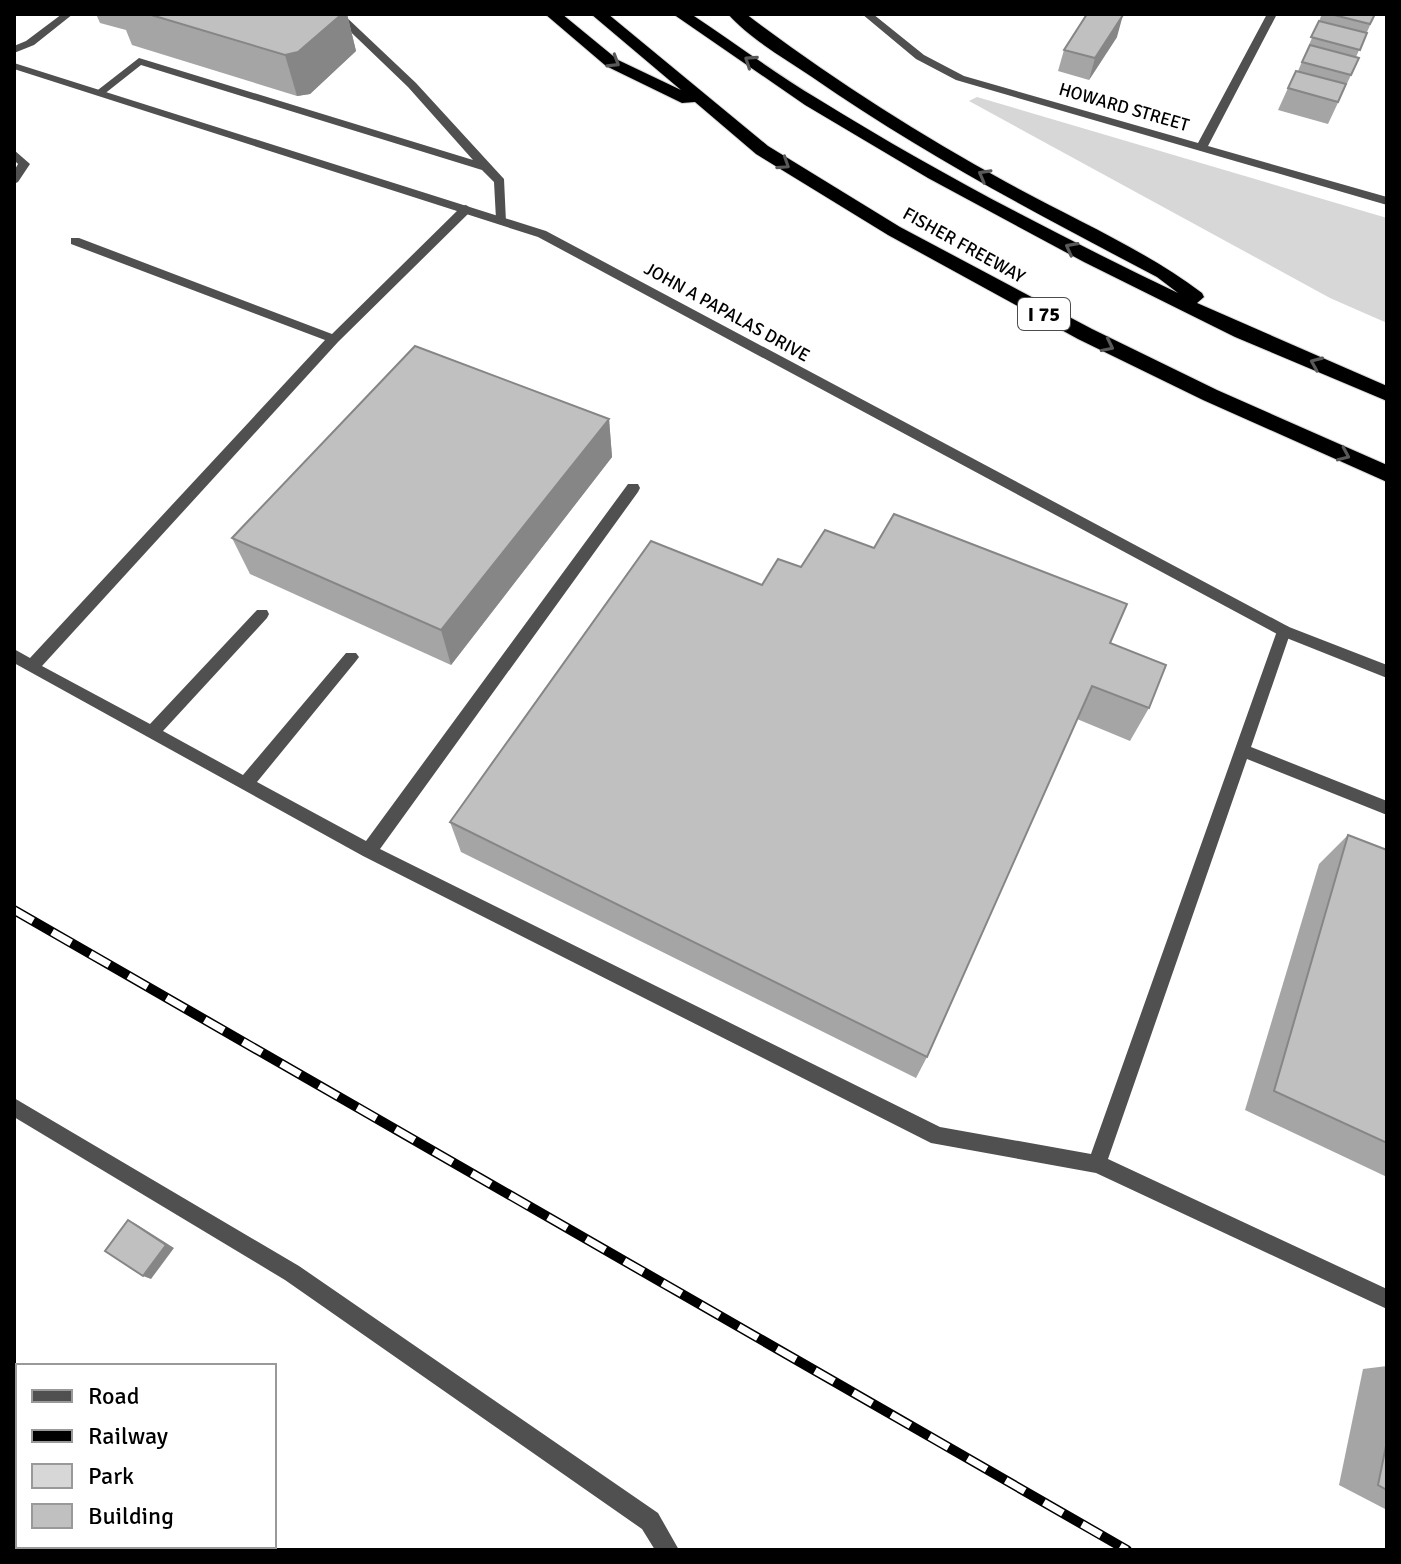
<svg xmlns="http://www.w3.org/2000/svg" width="1401" height="1564" font-family="Signika,sans-serif">
<style>
.green{fill:#d7d7d7}
.lines{fill:none;stroke-linecap:round;stroke-linejoin:round}
.highway-casing{stroke:#dbdbdb;stroke-width:2}
.lane{fill:#505050;fill-rule:evenodd}
.street{fill:#505050;fill-rule:evenodd}
.highway{fill:#000;fill-rule:evenodd}
.rail-casing{stroke:#000;stroke-width:10}
.rail{stroke:#fff;stroke-width:7;stroke-dasharray:22;stroke-linecap:butt}
.wall{fill:#a5a5a5}
.shaded-wall{fill:#868686}
.building{fill:#c0c0c0;stroke:#868686;stroke-width:2}
.oneway{stroke:#595959}
.labels{text-anchor:middle;stroke-width:6;stroke-linejoin:round;paint-order:stroke}
.far-street-label{font-size:18px;fill:#000;stroke:#fff}
.shield{fill:#fff;stroke:#4c4c4c;stroke-width:2}
.shield-label{font-size:20px;font-weight:bold;fill:#000}
</style>
<rect width="100%" height="100%" fill="#fff"/>
<polygon class="green" points="977,97 1387,218 1387,323 1330,298 969,101"/>
<g class="lines">
<defs>
<g id="highway">
<polygon points="545,14 562,14 618,60 681,90 591,14 608,14 768,146 900,227 1092,329 1217,390 1387,465 1387,482 1203,400 1078,339 888,235 756,154 695,102 682,103 606,66"/>
<path d="M673 14H691C733 42 775 73 818 99 934 171 1055 234 1178 293L1157 277C1039 215 921 153 812 77 784 58 750 39 728 14H746C828 76 915 132 1006 182 1071 218 1142 248 1202 293L1204 297 1197 303 1387 386V401L1235 337 1084 262 928 178 805 105Z"/>
</g>
</defs>
<use href="#highway" class="highway-casing"/>
<g class="lane">
<polygon points="62,14 73,14 34,45 14,53 14,46 26,41"/>
<polygon points="332,14 343,14 416,83 504,179 506,222 498,222 496,219 494,182 482,170 141,65 103,95 94,93 139,58 473,160 408,87"/>
<polygon points="14,150 30,164 18,182 14,184 14,171 18,164 14,160"/>
<polygon points="466,205 472,209 470,212 338,342 42,666 150,724 257,610 267,610 269,614 267,618 163,731 243,775 346,653 356,653 359,657 356,661 257,782 366,841 628,484 638,484 640,488 638,492 380,849 940,1127 1091,1154 1277,631 1284,625 1289,627 1291,631 1251,747 1387,801 1387,815 1247,759 1108,1159 1387,1289 1387,1309 1096,1173 931,1143 363,856 14,663 14,649 30,658 325,340 71,244 71,238 79,238 332,334 462,206"/>
<polygon points="14,1098 299,1266 658,1513 679,1550 655,1550 642,1529 285,1280 14,1117"/>
</g>
<g class="street">
<polygon points="862,14 873,14 924,55 964,76 1198,143 1267,14 1277,14 1208,146 1387,197 1387,205 956,80 916,59"/>
<polygon points="14,63 546,231 1289,627 1387,665 1387,678 1279,635 538,237 14,69"/>
</g>
<use href="#highway" class="highway"/>
<defs>
<polyline id="rail" points="14,910 1127,1550"/>
</defs>
<use href="#rail" class="rail-casing"/>
<use href="#rail" class="rail"/>
</g>
<g class="wall">
<polygon points="96,14 347,14 356,51 310,94 297,96 132,45 126,30 100,23"/>
<polygon points="1322,14 1375,14 1356,57 1359,58 1328,124 1278,110 1288,88 1298,71"/>
<polygon points="1117,37 1089,80 1058,71 1064,50"/>
<polygon points="609,419 612,457 451,665 250,574 232,538"/>
<polygon points="762,585 1110,643 1149,708 1130,741 1077,719 927,1057 916,1078 461,852 450,822"/>
<polygon points="1348,835 1387,850 1387,1177 1245,1110 1319,864"/>
<polygon points="1387,1366 1387,1510 1339,1485 1363,1369"/>
</g>
<g class="shaded-wall">
<polygon points="342,14 347,14 356,51 310,94 297,96 285,55"/>
<polygon points="1123,15 1117,37 1089,80 1095,58"/>
<polygon points="609,419 612,457 451,665 441,630"/>
<polygon points="128,1220 136,1224 174,1248 151,1279 143,1276"/>
</g>
<g class="building">
<polygon points="148,14 342,14 298,52 285,55"/>
<polygon points="1087,14 1123,15 1095,58 1064,50"/>
<polygon points="1330,14 1375,14 1370,24"/>
<polygon points="1319,21 1367,33 1360,50 1311,37"/>
<polygon points="1310,45 1359,58 1351,75 1302,62"/>
<polygon points="1296,71 1346,84 1338,102 1288,88"/>
<polygon points="415,346 609,419 441,630 232,538"/>
<polygon points="894,514 1127,604 1110,643 1166,665 1149,708 1092,686 927,1057 450,822 651,541 762,585 778,559 801,567 825,530 874,548"/>
<polygon points="1348,835 1387,850 1387,1143 1274,1091"/>
<polygon points="128,1220 166,1245 143,1276 105,1251"/>
<polygon points="1387,1441 1387,1490 1378,1485"/>
</g>
<defs><path id="oneway-chevron" d="M-2-3.5L2.5 0L-2 3.5" fill="none" stroke-width="1.6" stroke-linecap="round" stroke-linejoin="round" transform="scale(2)"/></defs>
<g class="oneway">
<use href="#oneway-chevron" transform="translate(750 61) rotate(-146)"/>
<use href="#oneway-chevron" transform="translate(614 62) rotate(32)"/>
<use href="#oneway-chevron" transform="translate(784 164) rotate(33)"/>
<use href="#oneway-chevron" transform="translate(984 175) rotate(-151)"/>
<use href="#oneway-chevron" transform="translate(1071 248) rotate(-152)"/>
<use href="#oneway-chevron" transform="translate(1108 346) rotate(26)"/>
<use href="#oneway-chevron" transform="translate(1316 363) rotate(-157)"/>
<use href="#oneway-chevron" transform="translate(1344 455) rotate(24)"/>
</g>
<g class="labels">
<g class="far-street-label">
<text transform="translate(1124 107) rotate(16)" y="6">HOWARD STREET</text>
<text transform="translate(964 245) rotate(29)" y="6">FISHER FREEWAY</text>
<text transform="translate(727 312) rotate(29)" y="6">JOHN A PAPALAS DRIVE</text>
</g>
<rect class="shield" x="1018" y="298" width="52" height="32" rx="6"/>
<g class="shield-label">
<text x="1044" y="321">I 75</text>
</g>
</g>
<rect width="1401" height="1564" fill="none" stroke="#000000" stroke-width="32"/>
<rect x="16" y="1364" width="260" height="184" fill="#ffffff" stroke="#999999" stroke-width="2"/>
<rect x="32" y="1390" width="40" height="12" fill="#505050" stroke="#999999" stroke-width="2"/>
<text x="88" y="1404" font-size="24" fill="#000000">Road</text>
<rect x="32" y="1430" width="40" height="12" fill="#000000" stroke="#999999" stroke-width="2"/>
<text x="88" y="1444" font-size="24" fill="#000000">Railway</text>
<rect x="32" y="1464" width="40" height="24" fill="#d7d7d7" stroke="#999999" stroke-width="2"/>
<text x="88" y="1484" font-size="24" fill="#000000">Park</text>
<rect x="32" y="1504" width="40" height="24" fill="#c0c0c0" stroke="#999999" stroke-width="2"/>
<text x="88" y="1524" font-size="24" fill="#000000">Building</text>
</svg>
